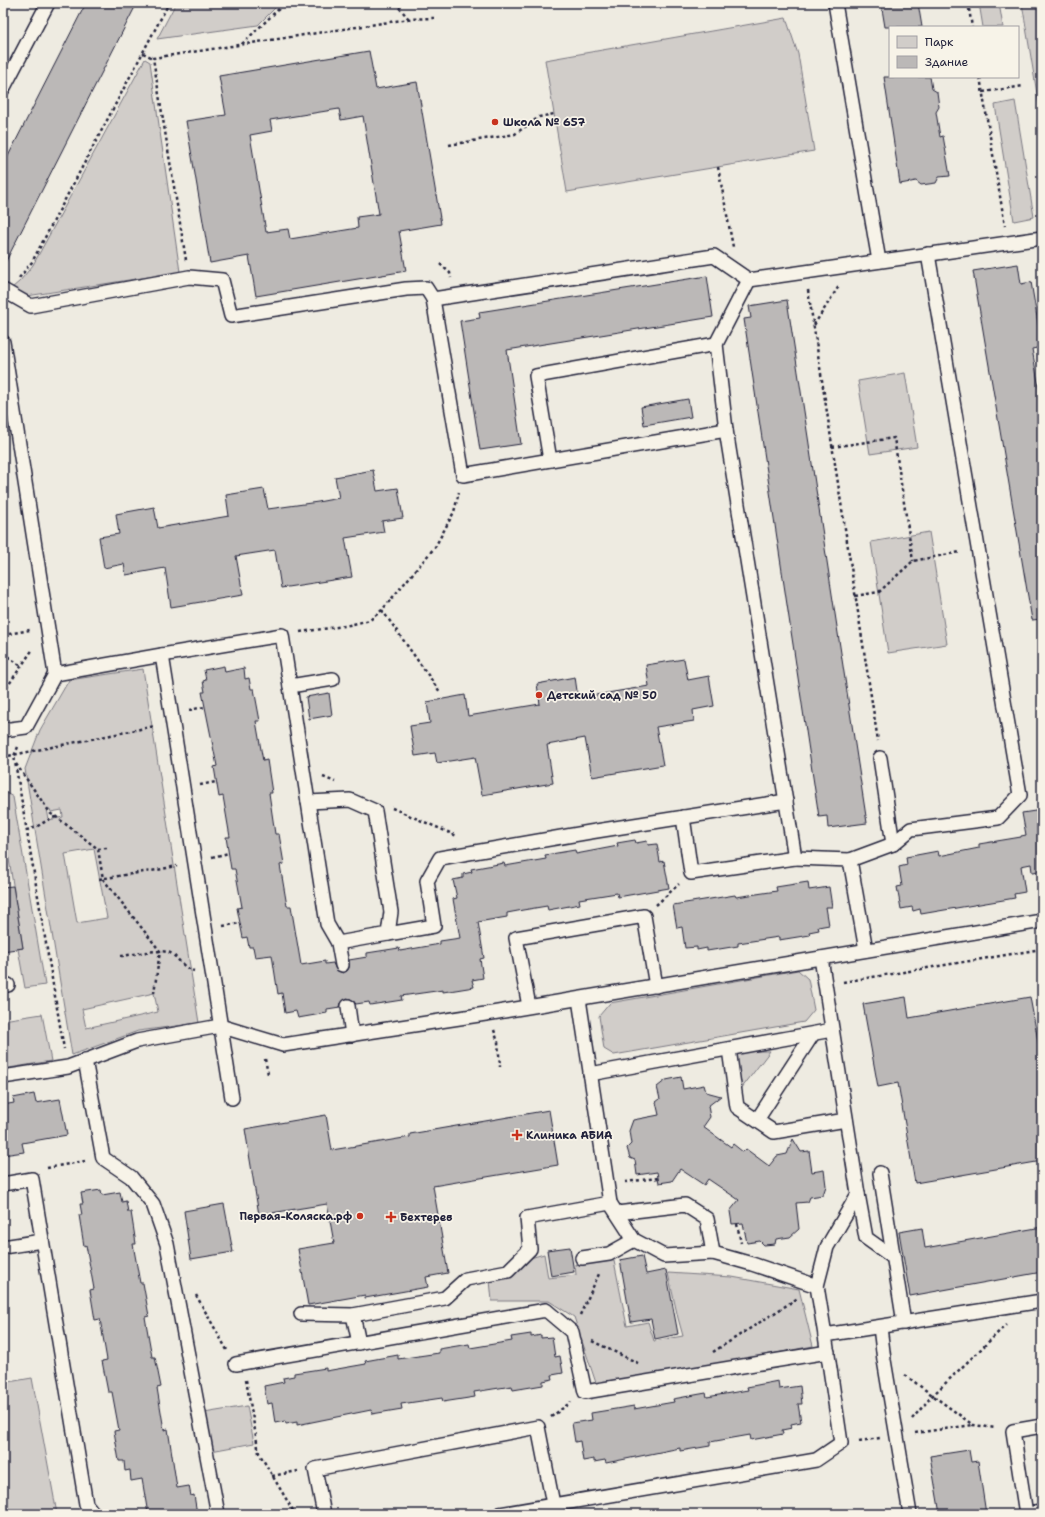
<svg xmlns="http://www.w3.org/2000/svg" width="1045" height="1517" font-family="'Shantell Sans',sans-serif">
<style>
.green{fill:#d1cdc9;stroke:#7a7882;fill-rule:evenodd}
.building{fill:#bbb8b7;stroke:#22223b;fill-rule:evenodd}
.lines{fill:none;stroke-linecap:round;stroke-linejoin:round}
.service-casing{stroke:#22223b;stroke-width:16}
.path{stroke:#22223b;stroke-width:2.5;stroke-dasharray:3 3;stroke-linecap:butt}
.service{stroke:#f7f3e8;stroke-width:13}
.poi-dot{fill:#c8321e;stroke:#f7f3e8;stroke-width:1.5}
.labels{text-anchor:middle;stroke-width:3.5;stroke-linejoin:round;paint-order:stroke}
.poi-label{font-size:11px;font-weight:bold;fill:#22223b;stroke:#f7f3e8;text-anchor:start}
</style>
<rect width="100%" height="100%" fill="#eeebe1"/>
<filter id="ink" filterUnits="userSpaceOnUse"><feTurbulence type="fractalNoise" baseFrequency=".025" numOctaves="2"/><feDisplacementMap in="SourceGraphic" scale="8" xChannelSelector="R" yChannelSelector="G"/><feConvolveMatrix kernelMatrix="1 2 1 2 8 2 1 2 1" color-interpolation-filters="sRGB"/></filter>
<g filter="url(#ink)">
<g class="green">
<polygon points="176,3 280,3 258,25 157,39"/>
<polygon points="979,3 999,3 1003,27 983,27"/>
<polygon points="1022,3 1042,3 1042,124"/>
<polygon points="786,18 798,54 814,151 567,192 545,60"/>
<polygon points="145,59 150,62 180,272 27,296 12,288 20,281 33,265"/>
<polygon points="1015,101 1034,217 1014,221 995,105"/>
<polygon points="905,373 917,447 870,454 858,381"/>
<polygon points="929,532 947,644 888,653 871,542"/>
<path d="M143 669 199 1023 138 1031 72 1055 25 769 40 730 69 680ZM47 809H50L51 812 62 810 63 817 49 820ZM94 849 107 918 77 923 65 854ZM154 993 158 1012 86 1028 82 1009Z"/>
<polygon points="3,791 13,797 45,985 25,988 18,949 23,948 3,821"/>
<polygon points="798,970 808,979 814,1010 804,1022 614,1055 604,1049 599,1016 610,1003"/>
<polygon points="42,1014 51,1061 3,1069 3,1020"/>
<polygon points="736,1051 770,1051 741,1089"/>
<polygon points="544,1254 548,1278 576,1275 575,1264 614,1261 627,1326 648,1322 654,1341 683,1336 678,1318 668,1273 732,1277 799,1289 813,1346 693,1369 596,1383 574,1317 549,1301 492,1301 489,1270"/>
<polygon points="32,1378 57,1514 3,1514 3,1383"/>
<polygon points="247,1406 254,1443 211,1451 204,1413"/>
</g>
<g class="building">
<polygon points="86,3 137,3 3,267 3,166"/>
<polygon points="881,3 918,3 922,27 885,27"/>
<path d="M369 51 376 89 417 82 441 224 399 231 406 271 256 296 249 256 210 263 186 121 226 115 219 76ZM339 109 341 120 363 116 379 214 357 217 358 228 290 239 288 229 266 232 250 135 272 131 270 120Z"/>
<polygon points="884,77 930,77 932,89 937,92 939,107 936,112 940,137 943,136 950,176 939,177 936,183 921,185 916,181 900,184"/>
<polygon points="1018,264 1021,284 1031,282 1042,347 1032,349 1039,388 1042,387 1042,619 1032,620 973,271"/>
<polygon points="707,276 713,317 507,350 521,444 480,450 460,321 480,318 479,312"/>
<polygon points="787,300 867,823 828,828 827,816 819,817 744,319 751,318 749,306"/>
<polygon points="688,399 691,417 644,425 641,407"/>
<polygon points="373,470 377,491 398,488 403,518 382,521 384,532 345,538 352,577 281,588 275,550 236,556 243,595 171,607 165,568 126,575 124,564 104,568 99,537 119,534 116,514 154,507 158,528 229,516 226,495 264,489 268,509 318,502 339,498 335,477"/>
<polygon points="684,659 688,680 709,676 714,706 693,710 694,721 656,727 663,765 592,777 585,738 547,745 553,783 482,795 475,757 437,763 435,753 415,756 410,726 430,723 427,702 465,695 468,716 540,704 537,684 575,677 578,698 649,686 646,665"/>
<polygon points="224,666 225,672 244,668 245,679 249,678 251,689 254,689 260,721 256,721 263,761 267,760 272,793 269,793 275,834 279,834 284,864 280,865 287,906 291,906 301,965 325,961 325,964 333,963 336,970 343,973 347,971 349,968 349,960 367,957 367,953 399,948 400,951 440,944 440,941 460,938 453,899 457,898 453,880 463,878 463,874 472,872 471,869 504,863 505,866 546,859 545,855 575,850 576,854 618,846 617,843 635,840 636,843 647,841 648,845 657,844 660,862 664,861 669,888 618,897 617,893 579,899 580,904 548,910 547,906 523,910 507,913 507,917 478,922 484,958 480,959 483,978 472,980 474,987 443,992 443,990 401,996 402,1000 370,1005 369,1002 356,1004 351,999 347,998 341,1003 340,1007 327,1009 327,1013 298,1018 296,1011 285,1013 282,993 278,994 272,955 255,957 253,947 249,947 247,937 243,938 237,908 242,907 235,869 231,869 226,837 230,837 223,796 219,797 214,767 217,766 202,692 205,692 203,681 206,680 204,670"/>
<polygon points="329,693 332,715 309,719 306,697"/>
<polygon points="1042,810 1042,871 1032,872 1031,864 1021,866 1025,892 1014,894 1015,898 921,914 920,909 913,911 912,907 901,909 897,887 902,886 899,867 907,865 906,857 938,851 939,856 979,848 979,844 1021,837 1021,836 1026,835 1022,813"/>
<polygon points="808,882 809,890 829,887 832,907 826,907 829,925 818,927 819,930 809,932 810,935 779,940 779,937 738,943 738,946 707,951 707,948 697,950 697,947 685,948 682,927 677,928 673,905 735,895 736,897 777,891 776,887"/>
<polygon points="13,886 23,948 3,951 3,887"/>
<polygon points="906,997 909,1018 1030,997 1042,1063 1042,1161 915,1183 898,1083 878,1087 863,1004"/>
<polygon points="681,1077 683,1089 704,1085 706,1092 721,1096 708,1106 710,1117 703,1127 731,1147 733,1144 743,1152 746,1149 769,1166 777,1156 787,1154 793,1139 801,1152 809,1151 812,1172 824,1170 826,1186 823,1195 810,1197 808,1202 796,1203 799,1229 790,1237 776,1239 775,1244 764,1245 760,1241 747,1243 743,1223 732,1224 730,1211 739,1200 708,1179 704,1185 680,1169 672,1181 659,1183 657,1172 637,1175 635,1160 630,1158 627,1148 631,1144 629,1131 633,1120 659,1115 656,1102 660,1099 657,1087 666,1080"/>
<polygon points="34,1094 36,1103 60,1099 67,1135 22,1143 24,1152 3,1155 3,1105 14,1103 13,1098"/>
<polygon points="549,1110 558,1165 433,1186 448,1273 426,1277 428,1287 365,1298 365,1295 308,1305 298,1249 334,1243 327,1204 259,1215 245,1129 326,1115 332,1150 410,1137 410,1134"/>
<polygon points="101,1190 102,1195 120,1192 122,1202 126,1201 128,1212 131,1212 136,1244 133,1244 140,1283 143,1283 149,1316 145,1317 152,1357 155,1357 161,1387 157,1388 164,1430 168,1429 177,1488 189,1486 191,1496 194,1495 197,1514 148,1514 142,1479 131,1481 130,1470 125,1471 124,1461 119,1461 114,1431 119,1430 112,1392 108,1392 102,1361 107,1360 100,1319 95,1320 90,1290 94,1289 86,1245 84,1246 79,1215 82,1215 80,1204 83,1204 81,1193"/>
<polygon points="224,1204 233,1252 191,1259 184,1211"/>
<polygon points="1042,1227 1042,1272 910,1296 899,1232 922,1228 925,1248"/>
<polygon points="570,1247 574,1272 551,1276 547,1250"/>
<polygon points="642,1256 646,1274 666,1270 678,1334 655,1339 651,1319 631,1322 620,1260"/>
<polygon points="531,1334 531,1337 541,1335 541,1338 552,1337 555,1357 560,1356 563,1373 552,1375 553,1379 543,1381 543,1385 513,1390 512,1386 474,1392 475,1397 443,1402 442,1398 401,1404 402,1409 372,1414 371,1410 297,1425 297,1422 286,1424 285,1421 275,1423 272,1403 267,1404 264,1386 284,1382 283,1378 294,1376 294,1373 326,1368 326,1371 366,1364 365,1361 398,1355 398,1359 439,1353 439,1349 469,1344 470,1348 512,1341 511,1337"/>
<polygon points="778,1381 779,1389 800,1386 802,1404 798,1404 801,1422 791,1424 792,1428 782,1430 783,1434 751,1440 750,1435 710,1442 710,1446 680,1451 680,1448 606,1463 605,1460 594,1462 594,1459 583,1461 580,1441 575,1442 572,1423 592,1420 591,1413 634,1406 634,1409 674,1402 673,1399 706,1393 707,1397 748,1390 747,1387"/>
<polygon points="969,1450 971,1462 978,1461 986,1514 940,1514 930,1456"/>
</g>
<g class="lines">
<defs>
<g id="service">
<polyline points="835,3 879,261"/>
<polyline points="3,89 48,3"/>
<polyline points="3,290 31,306 189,277 222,280 231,316 406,289 426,288 433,299 714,256 749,280 1042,238"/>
<polyline points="433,299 463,475 726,430"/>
<polyline points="3,342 55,674"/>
<polyline points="716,344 749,280"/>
<polyline points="550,460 536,376 716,344 726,430 795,858 850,860"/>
<polyline points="162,655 282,635 327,924 338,943 342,965"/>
<polyline points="290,686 333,679"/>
<polyline points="3,730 26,727 55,674 162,655 232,1098"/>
<polyline points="880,758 893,844"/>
<polyline points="308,802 350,800 375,811 391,912 388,934 338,943"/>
<polyline points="683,817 691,873 795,858"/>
<polyline points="388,934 434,926 427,881 440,858 590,832 786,801"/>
<polyline points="866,950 850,860 893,844 911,829 998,818 1020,795 928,254"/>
<polyline points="821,958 858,1194 827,1247 817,1286 825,1335"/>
<polyline points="3,986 8,985"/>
<polyline points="579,999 610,1203 634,1240 664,1256 713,1253 752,1264 817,1286"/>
<polyline points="348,1006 352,1035"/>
<polyline points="529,1006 516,938 644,916 656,986"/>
<polyline points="729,1049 737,1107 774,1132 846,1120"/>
<polyline points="85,1060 103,1158 131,1177 153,1204 167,1244 218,1514"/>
<polyline points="590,1074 832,1030"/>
<polyline points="3,1077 68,1067 137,1041 220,1026 283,1045 492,1013 1042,921"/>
<polyline points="757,1120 813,1034"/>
<polyline points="880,1173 904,1323"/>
<polyline points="3,1184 32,1179 86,1504 94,1514"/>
<polyline points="858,1194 866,1238 894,1258"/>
<polyline points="617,1213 685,1205 707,1219 713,1253"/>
<polyline points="3,1247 42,1241"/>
<polyline points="582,1258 609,1254 634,1240"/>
<polyline points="301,1314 353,1315 445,1298 466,1279 508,1271 530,1249 527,1218 610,1203"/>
<polyline points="353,1315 359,1343"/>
<polyline points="880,1327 884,1360 910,1514"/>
<polyline points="236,1364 546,1310 572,1332 585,1392 828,1352"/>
<polyline points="324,1514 315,1469 538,1427 553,1504"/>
<polyline points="500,1514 816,1460 841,1443 825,1335 1042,1301"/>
<polyline points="1026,1514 1013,1431 1042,1426"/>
<polyline points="1027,1514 1042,1512"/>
</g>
</defs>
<use href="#service" class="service-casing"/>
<g class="path">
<polyline points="395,3 409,19"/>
<polyline points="968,3 972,27"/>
<polyline points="242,44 285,3"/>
<polyline points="143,53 153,58"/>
<polyline points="980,77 1005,226"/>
<polyline points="983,92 1024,86"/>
<polyline points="449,145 515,134 539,117 554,114"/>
<polyline points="718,167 733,247"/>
<polyline points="186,260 153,58 409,19 434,18"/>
<polyline points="440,264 450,273 451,278"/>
<polyline points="19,278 32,262 169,3"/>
<polyline points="808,290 878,741"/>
<polyline points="814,325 839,286"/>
<polyline points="832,447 894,438 913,561"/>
<polyline points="855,596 879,592 913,561 960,552"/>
<polyline points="382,610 440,692"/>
<polyline points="300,632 345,626 370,620 382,610 435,547 454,512 459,492"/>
<polyline points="3,635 30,630"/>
<polyline points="3,653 21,666"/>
<polyline points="3,693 33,649"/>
<polyline points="3,697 6,712"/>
<polyline points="189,710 205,707"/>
<polyline points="18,747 14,756 64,1049"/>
<polyline points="3,757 155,726"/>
<polyline points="16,764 51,814 55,816 98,849 103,879 160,951 154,993"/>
<polyline points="323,777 335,782"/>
<polyline points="200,785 216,782"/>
<polyline points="392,808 457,836"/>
<path d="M26 830C38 829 45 819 56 817"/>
<polyline points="98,849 107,848"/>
<polyline points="212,857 229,853"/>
<polyline points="99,879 157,870 177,866"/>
<polyline points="656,905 679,884"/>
<polyline points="223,926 240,923"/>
<path d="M121 956C133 955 162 947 172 954 180 960 183 968 194 971"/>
<polyline points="843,982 1042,949"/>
<polyline points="494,1030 498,1042 500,1067"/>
<polyline points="265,1059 268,1074"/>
<polyline points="47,1168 85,1161"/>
<polyline points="625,1182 658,1178"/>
<polyline points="737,1224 741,1243"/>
<polyline points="196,1295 227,1350"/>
<polyline points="580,1315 599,1274"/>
<polyline points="592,1341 640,1364"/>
<polyline points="713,1352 798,1298"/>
<polyline points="905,1375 973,1425 996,1428"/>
<polyline points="246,1380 259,1453 295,1514"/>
<polyline points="551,1417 571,1402"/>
<polyline points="912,1419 932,1396 1006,1325"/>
<polyline points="915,1433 973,1425"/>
<polyline points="859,1441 880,1438"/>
<polyline points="272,1476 298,1471"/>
</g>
<use href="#service" class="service"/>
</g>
</g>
<g class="poi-dot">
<circle cx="495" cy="122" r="4"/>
<circle cx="539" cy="695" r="4"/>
<path d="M515 1129h4v4h4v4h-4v4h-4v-4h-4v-4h4z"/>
<circle cx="360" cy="1216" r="4"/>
<path d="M389 1211h4v4h4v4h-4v4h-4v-4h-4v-4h4z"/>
</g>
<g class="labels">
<g class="poi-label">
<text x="503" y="126">Школа № 657</text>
<text x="547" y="699">Детский сад № 50</text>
<text x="526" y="1139">Клиника АБИА</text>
<text x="352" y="1220" text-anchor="end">Первая-Коляска.рф</text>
<text x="400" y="1221">Бехтерев</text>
</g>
</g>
<rect width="1045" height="1517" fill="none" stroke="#f7f3e8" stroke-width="16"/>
<rect x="8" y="8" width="1029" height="1501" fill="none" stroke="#22223b" stroke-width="1.5" filter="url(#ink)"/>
<rect x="889" y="26" width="130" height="52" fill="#f7f3e8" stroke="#a29fa3"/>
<rect x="897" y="36" width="20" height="12" fill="#d1cdc9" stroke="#a29fa3"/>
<text x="925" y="46" font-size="12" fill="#22223b">Парк</text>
<rect x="897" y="56" width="20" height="12" fill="#bbb8b7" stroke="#a29fa3"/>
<text x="925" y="66" font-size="12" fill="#22223b">Здание</text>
</svg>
